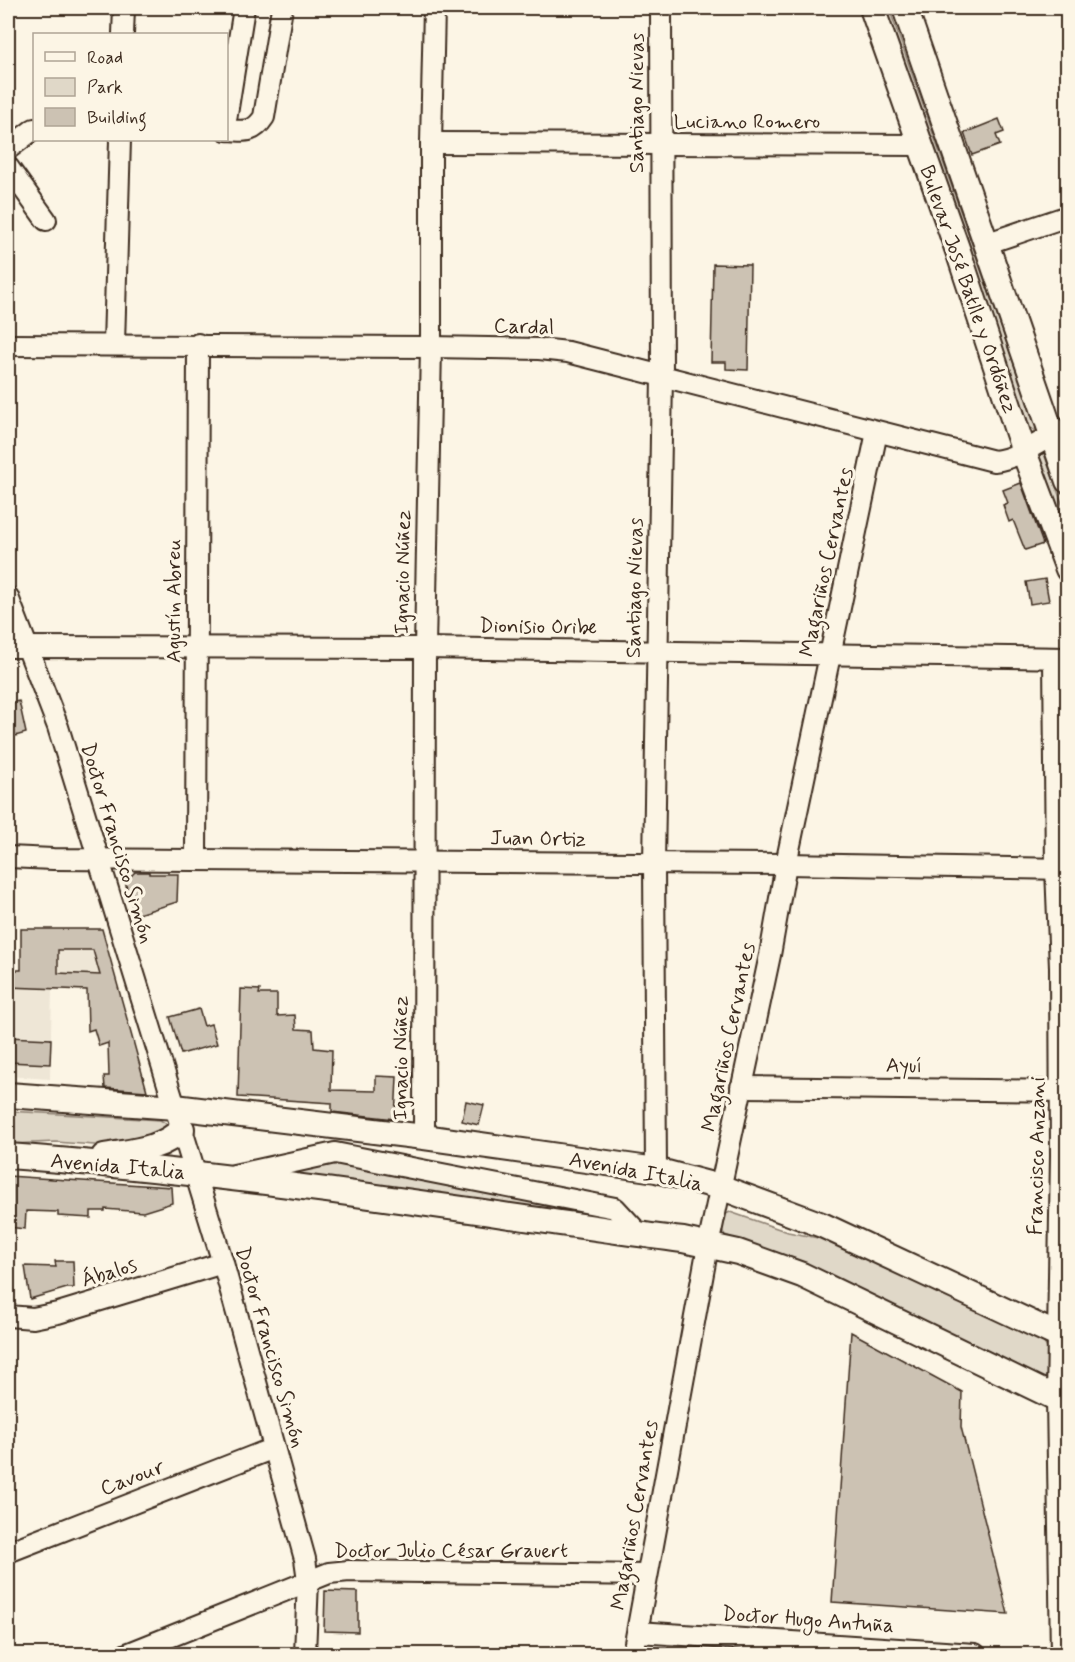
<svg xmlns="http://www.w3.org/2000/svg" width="1075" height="1662" font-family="Mynerve,sans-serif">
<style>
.built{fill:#eee6d6}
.green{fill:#e0d8c8;stroke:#8e8173;stroke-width:1.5}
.building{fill:#ccc2b3;stroke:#3b2a1e;stroke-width:1.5;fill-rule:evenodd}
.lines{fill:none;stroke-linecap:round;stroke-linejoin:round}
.minor-casing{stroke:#3b2a1e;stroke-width:24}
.major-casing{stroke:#3b2a1e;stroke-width:28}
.minor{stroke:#fcf5e5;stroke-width:20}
.major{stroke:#fcf5e5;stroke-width:24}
.labels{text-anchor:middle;stroke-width:6;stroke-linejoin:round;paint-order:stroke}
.street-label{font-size:21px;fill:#3b2a1e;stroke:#fcf5e5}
</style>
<rect width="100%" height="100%" fill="#fcf5e5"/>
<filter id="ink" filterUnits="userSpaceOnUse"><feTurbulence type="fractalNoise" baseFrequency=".0167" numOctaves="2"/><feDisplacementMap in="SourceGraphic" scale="12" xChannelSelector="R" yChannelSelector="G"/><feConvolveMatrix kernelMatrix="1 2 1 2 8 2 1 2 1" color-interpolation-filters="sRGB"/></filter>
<g filter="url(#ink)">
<polygon class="built" points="21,929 102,929 118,991 52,990 50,1079 8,1076 8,970 21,970"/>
<g class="green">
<polygon points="882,8 889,8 1036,426 1035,431 1030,427"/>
<polygon points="1043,451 1067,517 1067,537 1039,455"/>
<polygon points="8,1111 160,1120 167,1124 170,1130 107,1146 56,1142 8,1144"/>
<polygon points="337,1158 608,1216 607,1218 280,1174"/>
<path d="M730 1212 788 1232 833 1241 1043 1342C1051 1351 1052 1370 1044 1379L773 1253 725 1235 720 1228 722 1216Z"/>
</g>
<g class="building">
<polygon points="999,119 1004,132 996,135 1000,145 972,155 964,133"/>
<polygon points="713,264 750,265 748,370 726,369 726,362 711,362"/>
<polygon points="1021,483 1043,544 1025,550 1013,520 1009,522 1003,505 1008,503 1003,490"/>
<polygon points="1045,579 1049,601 1030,604 1026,582"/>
<polygon points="19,701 26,733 8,738 8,703"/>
<polygon points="135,872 149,872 149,874 178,874 177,902 135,915 125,882"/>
<path d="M21 929H102L147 1091 105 1088 104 1076H109L108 1043 99 1046 94 1029 88 1031 87 990 8 987V970H21ZM58 950H93L100 975 58 973Z"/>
<polygon points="241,989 260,990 259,994 277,994 277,1016 295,1015 296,1029 313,1030 314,1048 332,1050 331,1090 376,1091 376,1076 397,1077 395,1119 332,1112 332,1103 238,1097"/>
<polygon points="199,1009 204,1026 211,1024 217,1044 181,1054 170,1017"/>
<polygon points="8,1037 51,1039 50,1064 8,1062"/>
<polygon points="466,1101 484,1105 479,1125 462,1121"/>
<polygon points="8,1176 171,1187 172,1203 143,1212 105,1209 105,1211 91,1211 91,1218 58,1216 58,1212 26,1211 25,1229 8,1227"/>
<polygon points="55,1261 73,1261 74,1288 67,1288 30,1299 25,1266 56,1267"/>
<polygon points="851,1332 962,1392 961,1427 1008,1614 832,1602"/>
<polygon points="325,1591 358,1592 358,1632 324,1631"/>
</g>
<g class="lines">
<defs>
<g id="minor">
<polyline points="123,34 124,8"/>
<polyline points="226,120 244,8"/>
<path d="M226 130C244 131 253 134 264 117L282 8"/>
<polyline points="431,143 920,145"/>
<polyline points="8,149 34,129"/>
<polyline points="8,167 46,220"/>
<polyline points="985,244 1068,216"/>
<polyline points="114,344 120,140"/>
<path d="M8 345 431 347 539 349 568 352 994 461C1022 458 1042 438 1068 428"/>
<polyline points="8,597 58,727 223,1263 305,1559 308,1580 305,1654"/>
<polyline points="8,647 425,648 1068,658"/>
<polyline points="1054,659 1056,869 1060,968 1061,1155 1057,1399 1061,1654"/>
<polyline points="8,857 53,859 786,864 1068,869"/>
<polyline points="196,859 198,344"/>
<polyline points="741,1087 1068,1091"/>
<polyline points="424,1137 425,648 431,347 431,143 434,8"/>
<polyline points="656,1170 654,864 662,376 661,8"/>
<polyline points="234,1175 335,1153 615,1208 640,1235"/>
<polyline points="8,1316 33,1318 58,1313 223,1263"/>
<polyline points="8,1552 274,1448"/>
<polyline points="638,1632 975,1654"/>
<polyline points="127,1654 329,1573 349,1571 647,1575"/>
<polyline points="633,1654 708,1246 770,955 786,864 877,432"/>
</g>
<g id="major">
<polyline points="872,8 959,254 1024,452 1068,569"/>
<polyline points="905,8 1068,481"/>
<polyline points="8,1095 175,1107 424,1137 656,1170 720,1187 822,1225 1068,1340"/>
<path d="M8 1156C234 1172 458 1210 683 1240L738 1252 802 1275 1068 1404"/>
<path d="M104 1156C131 1151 162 1150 182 1129"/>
</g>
</defs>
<use href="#minor" class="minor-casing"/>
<use href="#major" class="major-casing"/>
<use href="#minor" class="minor"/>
<use href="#major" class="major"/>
</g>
</g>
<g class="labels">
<g class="street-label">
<text transform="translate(636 103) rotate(-90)" y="7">Santiago Nievas</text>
<text x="747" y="128">Luciano Romero</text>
<text transform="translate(969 289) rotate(71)" y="7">Bulevar José Batlle y Ordóñez</text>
<text transform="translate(524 326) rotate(2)" y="7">Cardal</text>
<text transform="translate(826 562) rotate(-78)" y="7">Magariños Cervantes</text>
<text transform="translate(402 572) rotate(-89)" y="7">Ignacio Núñez</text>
<text transform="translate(634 588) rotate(-89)" y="7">Santiago Nievas</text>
<text transform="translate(173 601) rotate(-90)" y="7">Agustín Abreu</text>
<text transform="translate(538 626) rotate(1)" y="7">Dionisio Oribe</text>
<text transform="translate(538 838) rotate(1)" y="7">Juan Ortiz</text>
<text transform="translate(118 843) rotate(73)" y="7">Doctor Francisco Simón</text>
<text transform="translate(728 1037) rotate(-78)" y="7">Magariños Cervantes</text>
<text transform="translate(400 1058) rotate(-90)" y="7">Ignacio Núñez</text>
<text transform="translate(904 1065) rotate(1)" y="7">Ayuí</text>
<text transform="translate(1036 1156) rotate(-89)" y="7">Francisco Anzani</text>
<text transform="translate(118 1166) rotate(5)" y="7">Avenida Italia</text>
<text transform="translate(636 1171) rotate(11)" y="7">Avenida Italia</text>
<text transform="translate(109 1272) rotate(-17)" y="7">Ábalos</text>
<text transform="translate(271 1347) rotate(74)" y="7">Doctor Francisco Simón</text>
<text transform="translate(132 1477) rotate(-21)" y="7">Cavour</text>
<text transform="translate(634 1515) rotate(-80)" y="7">Magariños Cervantes</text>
<text x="451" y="1557">Doctor Julio César Grauert</text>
<text transform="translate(808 1619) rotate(4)" y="7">Doctor Hugo Antuña</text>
</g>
</g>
<rect width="1075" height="1662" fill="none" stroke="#fcf5e5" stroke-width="30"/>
<rect x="15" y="15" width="1045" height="1632" fill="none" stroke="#3b2a1e" stroke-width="2" filter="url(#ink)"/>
<rect x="33" y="33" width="195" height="108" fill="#fcf5e5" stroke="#afa495" stroke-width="1.5"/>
<rect x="45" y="52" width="30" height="9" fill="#fcf5e5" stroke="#afa495" stroke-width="1.5"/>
<text x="87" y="63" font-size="18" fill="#3b2a1e">Road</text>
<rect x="45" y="78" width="30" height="18" fill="#e0d8c8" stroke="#afa495" stroke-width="1.5"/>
<text x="87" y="93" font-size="18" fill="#3b2a1e">Park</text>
<rect x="45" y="108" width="30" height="18" fill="#ccc2b3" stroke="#afa495" stroke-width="1.5"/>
<text x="87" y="123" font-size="18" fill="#3b2a1e">Building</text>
</svg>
